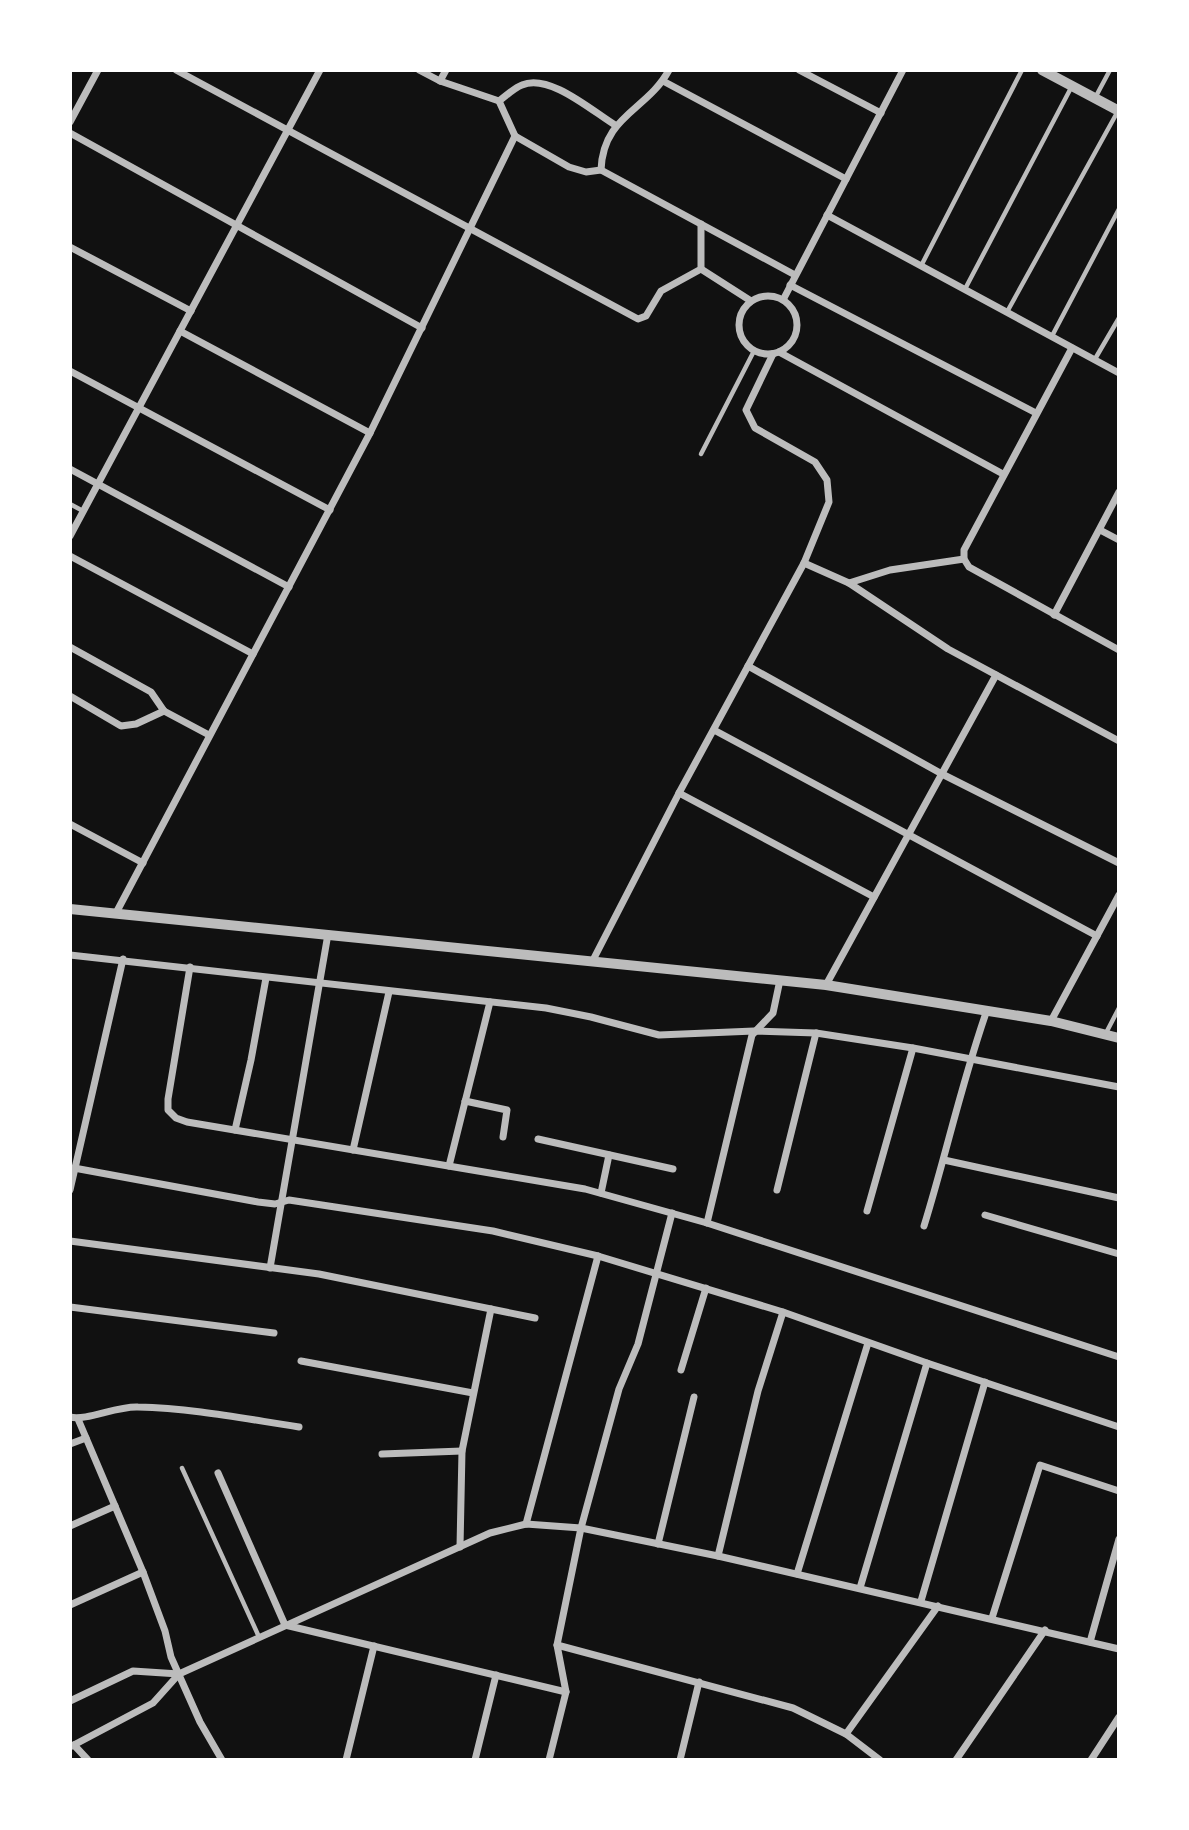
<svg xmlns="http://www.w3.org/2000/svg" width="1189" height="1830" font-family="'Open Sans',sans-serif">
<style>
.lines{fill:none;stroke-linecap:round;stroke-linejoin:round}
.service{stroke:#bcbcbc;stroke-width:4.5}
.minor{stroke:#bcbcbc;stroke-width:7}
.tertiary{stroke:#bcbcbc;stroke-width:10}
</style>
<rect width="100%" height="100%" fill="#111"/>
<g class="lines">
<g class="service">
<polyline points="1095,98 1110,70"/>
<polyline points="921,266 1022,70"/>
<polyline points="965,289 1072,86"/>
<polyline points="1007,312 1118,111"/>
<polyline points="1052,336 1119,209"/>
<polyline points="1095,359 1119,318"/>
<polyline points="701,454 754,351"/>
<polyline points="70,504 83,511"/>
<polyline points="1106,1033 1119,1008"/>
<polyline points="182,1468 259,1637"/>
</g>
<g class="minor">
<polyline points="176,70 638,319 646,316 661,291 701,269 701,224"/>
<polyline points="419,70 440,81 499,101 515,136 569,167 586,172 601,170 795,275"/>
<polyline points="799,70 881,113"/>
<polyline points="440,81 446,70"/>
<polyline points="663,81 846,179"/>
<path d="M499 101C506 96 514 88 522 85 549 73 592 111 615 125"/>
<polyline points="70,122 98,70"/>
<polyline points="70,133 422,328"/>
<path d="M601 170C603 115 647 111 669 70"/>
<polyline points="827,215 1119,373"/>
<polyline points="70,247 191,311"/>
<polyline points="701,269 751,301"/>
<polyline points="790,285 1036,413"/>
<circle cx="768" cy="325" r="29"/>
<polyline points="783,300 903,70"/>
<polyline points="180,331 370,433"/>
<polyline points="1072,348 964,550 964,559 969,567 1119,650"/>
<polyline points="779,352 1003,474"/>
<polyline points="70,371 330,510"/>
<polyline points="70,469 289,587"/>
<polyline points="1100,530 1119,540"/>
<polyline points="70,536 320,70"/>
<polyline points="70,556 253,654"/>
<polyline points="804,563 849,583 948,649 1119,741"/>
<polyline points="849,583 890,570 964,559"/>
<polyline points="1054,615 1119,492"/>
<polyline points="70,647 151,692 164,711 209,735"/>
<polyline points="748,666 942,774 1119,863"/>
<polyline points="70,696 121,726 136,724 164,711"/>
<polyline points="714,730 1097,936"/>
<polyline points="679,793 874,897"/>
<polyline points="70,824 143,863"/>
<polyline points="116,913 370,433 515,136"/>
<polyline points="70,955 546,1008 591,1017 659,1035 754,1031 816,1033 913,1048 1119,1087"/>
<polyline points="592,962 679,793 804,563 829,502 827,480 815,462 755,428 746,410 773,354"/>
<polyline points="190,967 168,1099 168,1110 176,1118 187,1122 585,1189 707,1223 1119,1357"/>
<polyline points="826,985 996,675"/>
<polyline points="1051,1021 1119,895"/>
<polyline points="465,1101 507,1110 503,1137"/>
<polyline points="235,1130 251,1060 266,978"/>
<polyline points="538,1139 673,1169"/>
<polyline points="353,1150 389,992"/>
<polyline points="944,1160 1119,1198"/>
<polyline points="449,1166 490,1002"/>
<polyline points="74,1168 258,1202 275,1204 289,1200 493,1231 598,1256 783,1312 927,1363 1119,1427"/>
<polyline points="70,1190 123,959"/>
<polyline points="777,1190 816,1033"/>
<polyline points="601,1193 609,1155"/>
<polyline points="867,1211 913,1048"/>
<polyline points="985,1215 1119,1254"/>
<polyline points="707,1223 752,1035 773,1013 780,980"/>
<path d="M924 1226C946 1155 962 1081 987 1010"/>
<polyline points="70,1241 319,1274 535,1318"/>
<polyline points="270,1268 328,934"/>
<polyline points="70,1307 274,1333"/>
<polyline points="301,1361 473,1393"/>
<polyline points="681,1370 706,1288"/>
<path d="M70 1417C87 1421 116 1406 138 1407 192 1408 246 1419 299 1427"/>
<polyline points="78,1419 143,1572 165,1631 171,1657 200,1722 222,1760"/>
<polyline points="70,1444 86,1438"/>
<polyline points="382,1454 462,1451"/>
<polyline points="218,1473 285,1625 566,1692"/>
<polyline points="526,1524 598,1256"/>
<polyline points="70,1526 115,1506"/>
<polyline points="658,1544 694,1397"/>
<polyline points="460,1547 462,1451 491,1309"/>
<polyline points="718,1556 758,1391 783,1312"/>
<polyline points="797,1574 868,1343"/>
<polyline points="860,1588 927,1363"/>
<polyline points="921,1601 985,1382"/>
<polyline points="70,1605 143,1572"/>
<polyline points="992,1618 1040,1465 1119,1491"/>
<polyline points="1090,1642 1119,1539"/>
<polyline points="557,1645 793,1708 846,1734 880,1760"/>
<polyline points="70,1701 133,1671 179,1674"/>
<polyline points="846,1734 938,1606"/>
<polyline points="74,1745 88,1760"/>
<polyline points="70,1747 153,1703 179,1674 490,1533 526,1524 581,1528 718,1556 1119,1649"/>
<polyline points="346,1760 374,1646"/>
<polyline points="475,1760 496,1675"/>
<polyline points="549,1760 566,1692 557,1645 581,1528 619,1389 638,1344 672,1213"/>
<polyline points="680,1760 699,1682"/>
<polyline points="956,1760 1045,1630"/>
<polyline points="1091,1760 1119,1717"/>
</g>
<g class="tertiary">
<polyline points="1042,70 1119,111"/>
<polyline points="70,909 826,985 1051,1021 1119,1038"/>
</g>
</g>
<rect width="1189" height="1830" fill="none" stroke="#ffffff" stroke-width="144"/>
</svg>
